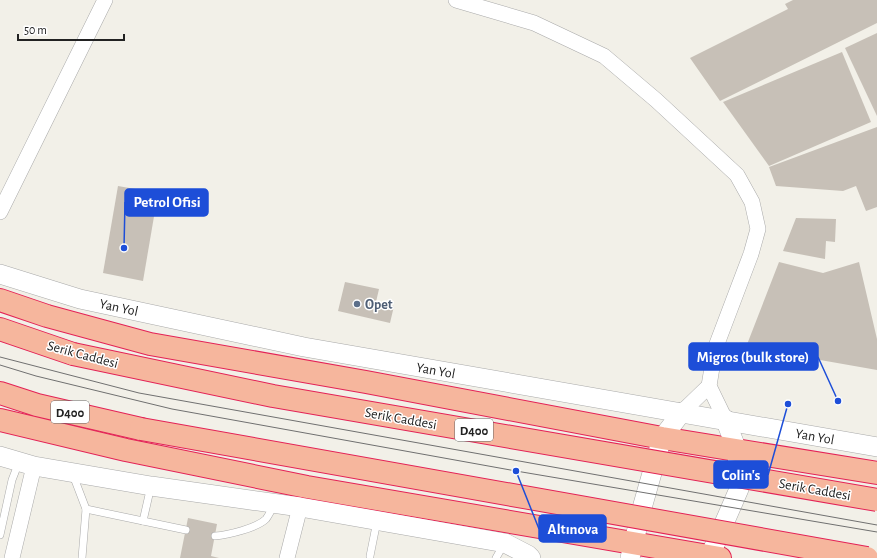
<svg xmlns="http://www.w3.org/2000/svg" width="877" height="558" font-family="'Alegreya Sans',sans-serif">
<style>
.building{fill:#c7c0b7}
.lines{fill:none;stroke-linecap:round;stroke-linejoin:round}
.service-casing{stroke:#a9a9a9;stroke-width:8}
.minor-casing{stroke:#a9a9a9;stroke-width:16}
.tertiary-casing{stroke:#a9a9a9;stroke-width:20}
.trunk-casing{stroke:#e32256;stroke-width:24}
.service{stroke:#fff;stroke-width:7}
.minor{stroke:#fff;stroke-width:15}
.tertiary{stroke:#fff;stroke-width:19}
.trunk{stroke:#f6b69d;stroke-width:22}
.tram{stroke:#707070;stroke-width:1}
.trunk-bridge-casing{stroke:#e32256;stroke-width:24;stroke-linecap:butt}
.trunk-bridge{stroke:#f6b69d;stroke-width:22}
.service-dot{fill:#5c6f8a;stroke:#fff;stroke-width:1.5}
.labels{text-anchor:middle;stroke-width:3;stroke-linejoin:round;paint-order:stroke}
.shield{fill:#fff;stroke:#646464;stroke-width:1}
.shield-label{font-size:13px;font-weight:bold;fill:#222}
.service-label{font-size:14px;font-weight:bold;fill:#4e5e75;stroke:#fff;text-anchor:start}
.street-label{font-size:14px;fill:#222;stroke:#fff}
.leader{fill:none;stroke:#1d4ed8;stroke-width:1.5}
.callout-dot{fill:#1d4ed8;stroke:#fff;stroke-width:1.5}
.callout{fill:#1d4ed8;stroke:#1d4ed8;stroke-width:1.5}
.callout-label{font-size:15px;text-anchor:middle;font-weight:bold;fill:#fff}
</style>
<rect width="100%" height="100%" fill="#f2f0e8"/>
<g class="building">
<polygon points="793,0 877,0 877,23 720,101 690,58 788,9 785,4"/>
<polygon points="877,33 877,116 845,48"/>
<polygon points="842,52 871,122 769,166 723,102"/>
<polygon points="877,127 877,207 866,211 856,186 843,191 776,186 769,167"/>
<polygon points="118,186 158,193 143,281 103,273"/>
<polygon points="796,218 836,219 835,242 826,241 825,259 783,251"/>
<polygon points="779,262 823,273 859,262 877,339 877,370 746,347"/>
<polygon points="345,282 379,289 376,302 394,306 390,323 338,311"/>
<polygon points="188,518 217,524 211,556 219,558 180,558"/>
</g>
<g class="lines">
<defs>
<g id="service">
<polyline points="73,475 86,509 82,558"/>
<polyline points="86,509 186,530"/>
<polyline points="143,521 151,486"/>
<polyline points="0,535 12,480 19,462"/>
<path d="M215 536C228 535 257 528 266 519 269 515 271 510 274 506"/>
<polyline points="370,556 377,521"/>
<polyline points="496,558 504,544"/>
</g>
<g id="minor">
<polyline points="456,0 534,23 604,56 656,100 737,175 752,202 758,229 751,254 715,349 709,386 725,419"/>
<polyline points="0,212 105,0"/>
<polyline points="682,412 709,386"/>
<polyline points="12,558 34,466"/>
<polyline points="287,558 300,507"/>
</g>
<g id="tertiary">
<polyline points="0,274 80,299 304,347 877,447"/>
<polyline points="0,456 34,466 151,486 300,507 505,543 528,555 531,558"/>
<polyline points="630,558 642,508 662,438 682,412"/>
<polyline points="709,558 739,489 737,450 725,419"/>
</g>
<g id="trunk">
<polyline points="0,300 47,316 150,344 366,382 662,438 877,473"/>
<polyline points="0,329 73,354"/>
<polyline points="0,393 37,405 141,429"/>
<polyline points="0,420 126,450 307,487 720,558"/>
</g>
</defs>
<use href="#service" class="service-casing"/>
<use href="#minor" class="minor-casing"/>
<use href="#tertiary" class="tertiary-casing"/>
<use href="#trunk" class="trunk-casing"/>
<use href="#service" class="service"/>
<use href="#minor" class="minor"/>
<use href="#tertiary" class="tertiary"/>
<use href="#trunk" class="trunk"/>
<g class="tram">
<polyline points="0,357 139,393 877,525"/>
<polyline points="0,365 36,376 172,409 516,471 877,532"/>
</g>
<defs>
<g id="trunk-bridge">
<polyline points="73,354 273,396 877,500"/>
<polyline points="141,429 867,558"/>
</g>
</defs>
<use href="#trunk-bridge" class="trunk-bridge-casing"/>
<use href="#trunk-bridge" class="trunk-bridge"/>
</g>
<circle class="service-dot" cx="357" cy="304" r="4"/>
<g class="labels">
<g class="shield">
<rect x="51" y="401" width="38" height="22" rx="3"/>
<rect x="455" y="419" width="38" height="22" rx="3"/>
</g>
<g class="shield-label">
<text x="70" y="417">D400</text>
<text x="474" y="435">D400</text>
</g>
<g class="service-label">
<text x="365" y="309">Opet</text>
</g>
<g class="street-label">
<text transform="translate(119 307) rotate(12)" y="5">Yan Yol</text>
<text transform="translate(83 354) rotate(15)" y="5">Serik Caddesi</text>
<text transform="translate(436 370) rotate(10)" y="5">Yan Yol</text>
<text transform="translate(401 418) rotate(10)" y="5">Serik Caddesi</text>
<text transform="translate(815 436) rotate(10)" y="5">Yan Yol</text>
<text transform="translate(815 489) rotate(10)" y="5">Serik Caddesi</text>
</g>
</g>
<path class="leader" d="M124 248L125 202M838 401L818 357M788 404L768 475M516 471L539 529"/>
<g class="callout-dot">
<circle cx="124" cy="248" r="4"/>
<circle cx="838" cy="401" r="4"/>
<circle cx="788" cy="404" r="4"/>
<circle cx="516" cy="471" r="4"/>
</g>
<g class="callout">
<rect x="125" y="189" width="83" height="27" rx="4"/>
<rect x="689" y="343" width="129" height="27" rx="4"/>
<rect x="714" y="461" width="54" height="27" rx="4"/>
<rect x="539" y="515" width="67" height="27" rx="4"/>
</g>
<g class="callout-label">
<text x="167" y="207">Petrol Ofisi</text>
<text x="753" y="362">Migros (bulk store)</text>
<text x="741" y="480">Colin's</text>
<text x="573" y="534">Altınova</text>
</g>
<path d="M18 34v6h106v-6" fill="none" stroke="#222222" stroke-width="2"/>
<text x="24" y="34" font-size="12" fill="#222222" stroke="#ffffff" stroke-width="3" paint-order="stroke">50 m</text>
</svg>
